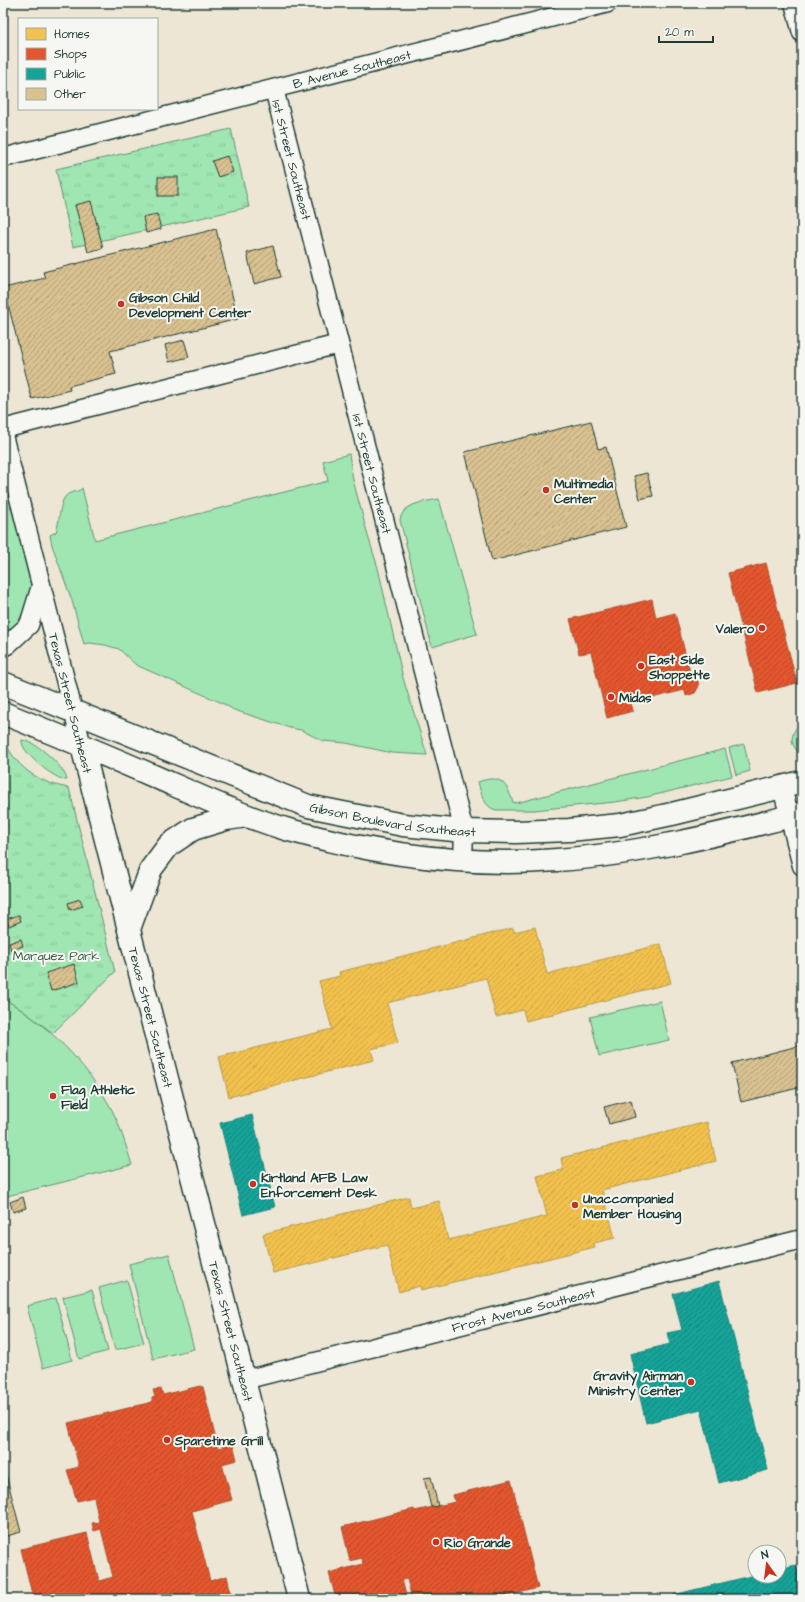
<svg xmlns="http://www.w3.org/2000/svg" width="805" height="1602" font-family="'Architects Daughter',sans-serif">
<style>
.grass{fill:#a0e6b2;stroke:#609273}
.park{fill:url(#park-tufts);stroke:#609273}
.homes{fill:url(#homes-hatch);stroke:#b39946}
.shops{fill:url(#shops-hatch);stroke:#a94f30}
.public{fill:url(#public-hatch);stroke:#19847a}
.building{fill:url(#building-hatch);stroke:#1f3d34}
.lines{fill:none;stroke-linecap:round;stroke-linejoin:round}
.street-casing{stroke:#1f3d34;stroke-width:21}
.secondary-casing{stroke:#1f3d34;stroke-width:25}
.street{stroke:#f6f6f2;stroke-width:18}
.secondary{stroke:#f6f6f2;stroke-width:22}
.poi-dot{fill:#c8321e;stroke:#f6f6f2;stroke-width:1.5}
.labels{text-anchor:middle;stroke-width:4;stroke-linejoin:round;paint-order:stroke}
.street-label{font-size:13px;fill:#1f3d34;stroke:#f6f6f2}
.poi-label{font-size:13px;font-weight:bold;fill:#1f3d34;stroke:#f6f6f2;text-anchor:start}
.park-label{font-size:13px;fill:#395f4d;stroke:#f6f6f2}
</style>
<defs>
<pattern id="park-tufts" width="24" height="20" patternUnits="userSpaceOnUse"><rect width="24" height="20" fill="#a0e6b2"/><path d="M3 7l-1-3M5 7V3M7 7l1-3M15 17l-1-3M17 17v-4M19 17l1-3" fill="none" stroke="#89c69a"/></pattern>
<pattern id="homes-hatch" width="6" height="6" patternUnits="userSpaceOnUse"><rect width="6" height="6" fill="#f2c14e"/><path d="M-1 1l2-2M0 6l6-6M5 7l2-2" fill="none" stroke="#cfa745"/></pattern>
<pattern id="shops-hatch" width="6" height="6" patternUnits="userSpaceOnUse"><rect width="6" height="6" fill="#e4572e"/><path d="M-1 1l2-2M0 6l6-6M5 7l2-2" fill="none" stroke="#b84928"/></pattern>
<pattern id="public-hatch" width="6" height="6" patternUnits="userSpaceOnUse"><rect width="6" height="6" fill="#17a398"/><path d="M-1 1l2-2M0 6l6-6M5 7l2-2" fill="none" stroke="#14867d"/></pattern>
<pattern id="building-hatch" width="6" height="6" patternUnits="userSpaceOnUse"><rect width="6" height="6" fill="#d9c190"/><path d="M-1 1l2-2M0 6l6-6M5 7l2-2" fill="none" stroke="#af9e76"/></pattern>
</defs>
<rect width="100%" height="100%" fill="#ede6d5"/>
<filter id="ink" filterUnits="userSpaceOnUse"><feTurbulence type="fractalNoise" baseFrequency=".025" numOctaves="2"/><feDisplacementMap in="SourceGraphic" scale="8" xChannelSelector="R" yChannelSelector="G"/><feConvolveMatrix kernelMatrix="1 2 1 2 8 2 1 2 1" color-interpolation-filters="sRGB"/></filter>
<g filter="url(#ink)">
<g class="grass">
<path d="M349 454 353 480 368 536 378 568 403 678 427 755 392 753 346 743 323 741 301 730 290 728 234 710 220 702 136 665 119 649 105 645 90 643 84 644 72 601 52 545 50 535 56 532C60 522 59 504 65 497 69 491 78 493 82 488L95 540 328 481 323 461Z"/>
<polygon points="3,469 26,559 31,586 26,607 14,629 3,638"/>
<path d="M439 499 477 634 432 647 400 520C403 503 424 502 439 499Z"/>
<path d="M802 719V755C786 743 792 733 802 719Z"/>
<path d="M22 740C36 741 65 767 67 780 56 781 19 751 22 740Z"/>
<polygon points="744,744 750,771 736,775 729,748"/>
<path d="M725 749 732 776 647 797 615 802 534 810H496C484 807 481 793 478 782 500 774 506 782 513 802L516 803Z"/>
<path d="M3 998C49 1026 84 1060 111 1108 120 1125 126 1146 132 1165L3 1197Z"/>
<polygon points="660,1001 669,1040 599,1056 590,1017"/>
<polygon points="169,1254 194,1349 153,1359 129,1264"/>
<polygon points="127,1280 144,1343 115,1350 99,1288"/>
<polygon points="92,1290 108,1351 79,1359 63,1297"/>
<polygon points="56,1298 72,1360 43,1368 27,1306"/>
</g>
<g class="park">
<polygon points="231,129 249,207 73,247 56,169"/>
<path d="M3 736C13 766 38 783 69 788L115 972 53 1033 22 1010 3 998Z"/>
</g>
<g class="homes">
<polygon points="535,927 547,974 661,944 671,983 526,1021 523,1010 496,1017 486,978 387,1003 398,1043 371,1049 374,1060 229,1097 219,1057 332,1029 319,981 340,976 339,972 427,950 513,928 514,932"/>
<polygon points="707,1122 716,1161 602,1190 615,1238 594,1243 595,1247 421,1290 420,1286 399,1292 387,1245 273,1273 263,1234 409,1197 411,1208 439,1201 448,1240 498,1228 547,1216 537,1176 563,1170 561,1158"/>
</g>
<g class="shops">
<polygon points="766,563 797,683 758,693 728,573"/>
<polygon points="652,599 656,618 675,613 692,680 697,678 699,686 695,693 686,696 685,690 631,703 633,711 607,718 591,652 579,654 570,619"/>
<polygon points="200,1386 203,1387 218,1448 233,1444 237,1460 222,1464 232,1500 192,1511 210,1581 227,1576 231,1594 214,1598 214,1599 28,1599 33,1598 21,1549 87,1533 99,1581 113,1577 101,1529 94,1531 92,1523 99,1522 94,1497 77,1501 67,1470 79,1467 68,1423 152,1402 152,1398 155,1397 153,1390 161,1389 163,1395"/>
<polygon points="511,1480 538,1588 496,1599 440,1599 439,1595 430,1597 431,1599 412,1599 407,1579 402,1580 407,1599 336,1599 329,1573 363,1564 362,1558 350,1561 342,1527 414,1509 415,1511 455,1502 453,1495"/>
</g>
<g class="public">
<polygon points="252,1115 275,1207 243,1215 220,1123"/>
<polygon points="719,1281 768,1470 719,1483 701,1409 646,1423 630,1354 670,1344 667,1333 682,1330 673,1294"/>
<polygon points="796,1565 802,1588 802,1599 674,1599 673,1595 755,1575 779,1576 779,1569"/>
</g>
<g class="building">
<polygon points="227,156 233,172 218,177 212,161"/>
<rect x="158" y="177" width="20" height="19"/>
<polygon points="91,201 103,248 88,252 75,205"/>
<polygon points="157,214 161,229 146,233 143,217"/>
<polygon points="216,229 238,319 110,351 116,374 69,386 70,390 32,399 4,288 45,278 43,272"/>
<polygon points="273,246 281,277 254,284 247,253"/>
<polygon points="184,340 189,357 169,362 165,345"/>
<polygon points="591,421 598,449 606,447 626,527 492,561 465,452"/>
<polygon points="647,473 653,496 640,499 634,476"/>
<polygon points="80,899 83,906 70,910 68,903"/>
<polygon points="19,915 21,921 9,926 6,919"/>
<polygon points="21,939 23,946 11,950 9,943"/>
<polygon points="74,964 79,982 51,991 46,973"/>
<polygon points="802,1045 802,1087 741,1102 732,1063"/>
<polygon points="631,1100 635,1117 609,1124 604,1107"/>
<polygon points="23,1197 26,1208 13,1212 10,1202"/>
<polygon points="3,1463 21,1532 3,1537"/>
<polygon points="431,1477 438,1506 431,1507 424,1478"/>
</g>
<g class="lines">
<defs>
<g id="street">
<polyline points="794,3 802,33"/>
<path id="s1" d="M274 89 464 831 463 860"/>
<path id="s2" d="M3 158 608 3"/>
<polyline points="3,429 339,344"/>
<polyline points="3,435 82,746"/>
<polyline points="3,647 7,645 29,625 41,586"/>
<polyline points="782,787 802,866"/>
<path id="s3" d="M244 1380 802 1239"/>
</g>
<g id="secondary">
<path id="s4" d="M3 683 308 806 403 825 464 831 516 832 569 830 620 825 672 814 802 782"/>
<path d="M3 713C52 733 101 753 149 774 195 794 241 816 289 830 375 854 467 867 557 860 640 854 722 834 802 813"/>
<path id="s5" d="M82 746 244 1380 299 1599"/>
<polyline points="129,929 151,869 169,845 193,829 226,819 247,816"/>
</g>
</defs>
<use href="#street" class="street-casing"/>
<use href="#secondary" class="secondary-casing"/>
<use href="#street" class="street"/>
<use href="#secondary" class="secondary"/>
</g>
</g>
<g class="poi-dot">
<circle cx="121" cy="304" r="4"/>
<circle cx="546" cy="490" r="4"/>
<circle cx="762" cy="628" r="4"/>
<circle cx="641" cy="666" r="4"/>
<circle cx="611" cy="697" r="4"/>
<circle cx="53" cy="1096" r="4"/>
<circle cx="253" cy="1184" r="4"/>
<circle cx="575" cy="1205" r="4"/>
<circle cx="691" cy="1382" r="4"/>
<circle cx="167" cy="1440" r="4"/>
<circle cx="436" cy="1542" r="4"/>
</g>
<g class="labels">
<g class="street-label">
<text dy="5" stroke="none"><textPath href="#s2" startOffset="360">B Avenue Southeast</textPath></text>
<text dy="5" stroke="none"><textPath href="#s1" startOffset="73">1st Street Southeast</textPath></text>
<text dy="5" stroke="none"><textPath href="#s1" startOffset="397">1st Street Southeast</textPath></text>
<text transform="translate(71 703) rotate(76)" y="5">Texas Street Southeast</text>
<text dy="5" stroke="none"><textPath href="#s4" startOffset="415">Gibson Boulevard Southeast</textPath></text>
<text dy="5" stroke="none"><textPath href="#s5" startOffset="280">Texas Street Southeast</textPath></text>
<text dy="5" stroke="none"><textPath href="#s3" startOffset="288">Frost Avenue Southeast</textPath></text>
<text dy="5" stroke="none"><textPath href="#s5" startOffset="604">Texas Street Southeast</textPath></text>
</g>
<g class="poi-label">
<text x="129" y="302">Gibson Child<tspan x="129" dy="15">Development Center</tspan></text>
<text x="554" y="488">Multimedia<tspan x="554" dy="15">Center</tspan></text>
<text x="754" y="633" text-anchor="end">Valero</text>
<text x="649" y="664">East Side<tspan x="649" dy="15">Shoppette</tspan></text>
<text x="619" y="702">Midas</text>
<text x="61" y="1094">Flag Athletic<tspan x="61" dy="15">Field</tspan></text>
<text x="261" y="1182">Kirtland AFB Law<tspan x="261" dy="15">Enforcement Desk</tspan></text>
<text x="583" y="1203">Unaccompanied<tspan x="583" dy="15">Member Housing</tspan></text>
<text x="683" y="1380" text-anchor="end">Gravity Airman<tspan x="683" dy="15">Ministry Center</tspan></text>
<text x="175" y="1445">Sparetime Grill</text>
<text x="444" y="1547">Rio Grande</text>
</g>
<g class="park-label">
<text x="56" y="960">Marquez Park</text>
</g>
</g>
<rect width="805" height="1602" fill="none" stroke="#f6f6f2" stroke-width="16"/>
<rect x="8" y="8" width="789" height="1586" fill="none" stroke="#1f3d34" stroke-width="1.5" filter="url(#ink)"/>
<rect x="18" y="18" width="140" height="92" fill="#f6f6f2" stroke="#a0aca6"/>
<rect x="26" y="28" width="20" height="12" fill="#f2c14e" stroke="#a0aca6"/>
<text x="54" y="38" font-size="12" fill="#1f3d34">Homes</text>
<rect x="26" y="48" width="20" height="12" fill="#e4572e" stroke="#a0aca6"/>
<text x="54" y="58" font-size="12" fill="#1f3d34">Shops</text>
<rect x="26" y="68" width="20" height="12" fill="#17a398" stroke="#a0aca6"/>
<text x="54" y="78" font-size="12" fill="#1f3d34">Public</text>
<rect x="26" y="88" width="20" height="12" fill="#d9c190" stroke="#a0aca6"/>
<text x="54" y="98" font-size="12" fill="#1f3d34">Other</text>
<g transform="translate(767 1564) rotate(346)"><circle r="19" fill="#f6f6f2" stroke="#a0aca6"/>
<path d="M0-3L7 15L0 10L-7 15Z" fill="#c8321e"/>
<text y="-6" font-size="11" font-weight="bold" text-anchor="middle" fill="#1f3d34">N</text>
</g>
<path d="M659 36v6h54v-6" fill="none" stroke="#1f3d34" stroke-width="2"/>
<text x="665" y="36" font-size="12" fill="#1f3d34" stroke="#f6f6f2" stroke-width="3" paint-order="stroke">20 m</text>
</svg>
